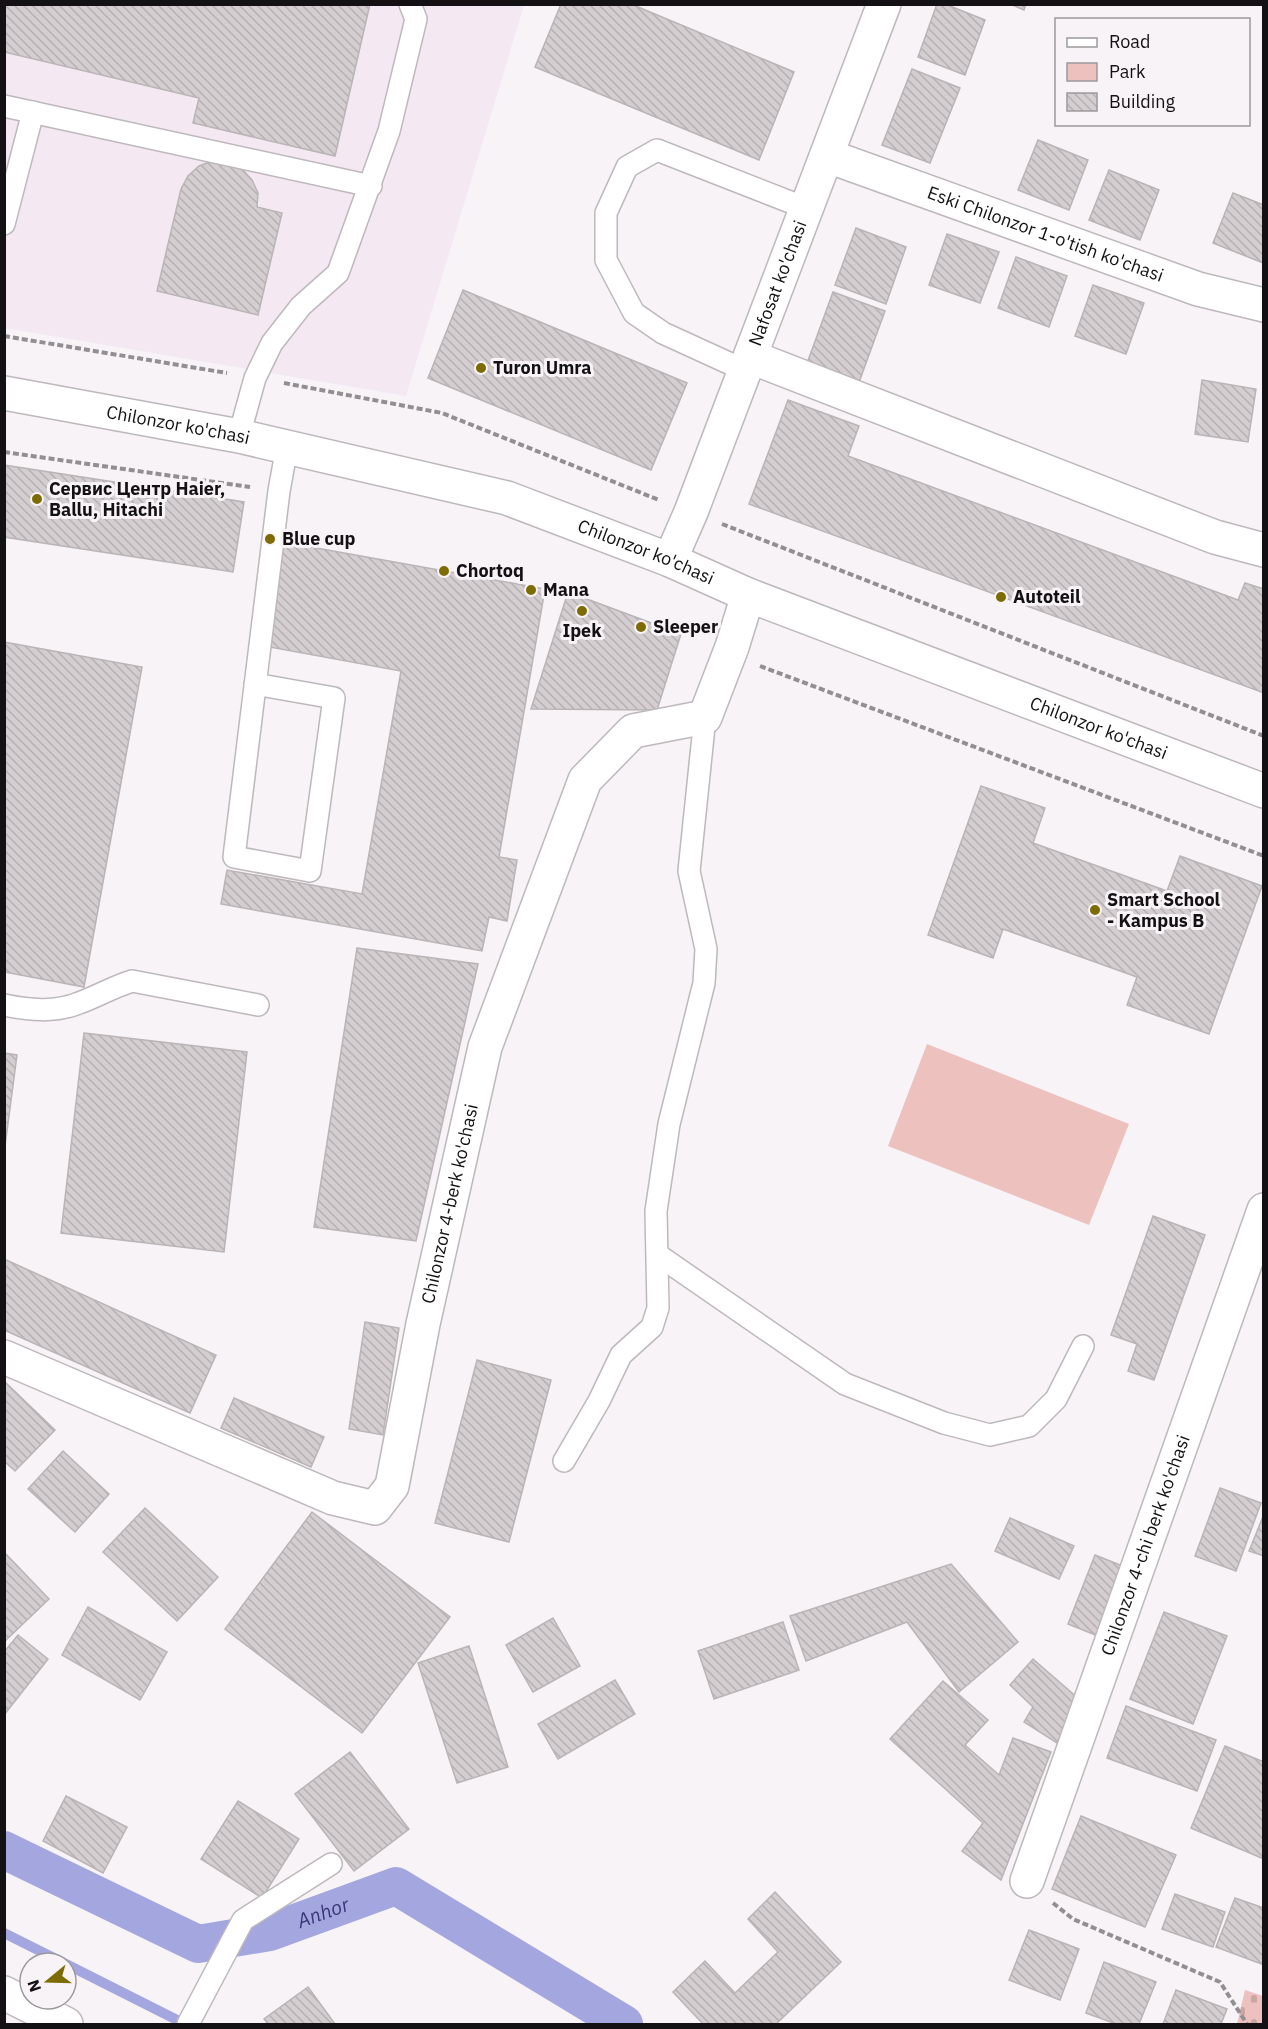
<svg xmlns="http://www.w3.org/2000/svg" width="1268" height="2029" font-family="'IBM Plex Sans',sans-serif">
<style>
.built{fill:#f4e8f2}
.green{fill:#edc1be}
.cemetery{fill:url(#cemetery-stones)}
.lines{fill:none;stroke-linecap:round;stroke-linejoin:round}
.stream{stroke:#a4a7df;stroke-width:10}
.canal{stroke:#a4a7df;stroke-width:38}
.building{fill:url(#building-back-hatch);stroke:#bab4b6;stroke-width:1.5}
.service-casing{stroke:#beb8bd;stroke-width:24}
.minor-casing{stroke:#beb8bd;stroke-width:36}
.secondary-casing{stroke:#beb8bd;stroke-width:36}
.path{stroke:#928f92;stroke-width:4;stroke-dasharray:6 3;stroke-linecap:butt}
.service{stroke:#fff;stroke-width:21}
.minor{stroke:#fff;stroke-width:33}
.secondary{stroke:#fff;stroke-width:33}
.poi-dot{fill:#7d6b04;stroke:#f8f3f7;stroke-width:2}
.labels{text-anchor:middle;stroke-width:6;stroke-linejoin:round;paint-order:stroke}
.street-label{font-size:18px;fill:#131113;stroke:#f8f3f7}
.poi-label{font-size:18px;font-weight:bold;fill:#131113;stroke:#f8f3f7;text-anchor:start}
.water-label{font-size:20px;font-style:italic;fill:#3a377a;stroke:#f8f3f7}
</style>
<defs>
<pattern id="cemetery-stones" width="16" height="16" patternUnits="userSpaceOnUse" patternTransform="scale(1.5)"><rect width="16" height="16" fill="#edc1be"/><path d="M2 7V4a2 2 0 0 1 4 0v3zM10 15v-3a2 2 0 0 1 4 0v3z" fill="#caa5a2"/></pattern>
<pattern id="building-back-hatch" width="6" height="6" patternUnits="userSpaceOnUse" patternTransform="scale(1.5)"><rect width="6" height="6" fill="#d5ced0"/><path d="M-1 5l2 2M0 0l6 6M5-1l2 2" fill="none" stroke="#b6b0b2"/></pattern>
</defs>
<rect width="100%" height="100%" fill="#f8f3f7"/>
<polygon class="built" points="4,5 524,5 406,396 5,328"/>
<polygon class="green" points="927,1044 1129,1124 1089,1225 888,1146"/>
<polygon class="cemetery" points="1245,1990 1263,1996 1263,2024 1237,2024"/>
<g class="lines">
<g class="stream">
<polyline points="4,1933 64,1963"/>
<polyline points="66,1964 185,2024"/>
</g>
<path class="canal" id="s1" d="M4 1850 198 1944 270 1932 396 1886 624 2024"/>
</g>
<g class="building">
<polygon points="4,4 370,4 335,156 193,123 199,98 4,52"/>
<polygon points="561,4 631,4 794,72 759,160 535,67"/>
<polygon points="937,4 945,4 985,20 965,75 918,57"/>
<polygon points="1010,4 1026,4 1024,10"/>
<polygon points="912,69 960,88 930,163 882,145"/>
<polygon points="1038,140 1088,160 1069,210 1018,190"/>
<polygon points="212,161 227,162 242,169 252,180 258,193 257,207 282,213 258,315 157,291 181,189 188,176 199,166"/>
<polygon points="1109,170 1159,190 1140,240 1089,220"/>
<polygon points="1233,193 1264,205 1263,263 1213,243"/>
<polygon points="856,228 906,247 886,304 835,285"/>
<polygon points="947,234 999,252 980,303 929,285"/>
<polygon points="1016,257 1067,276 1049,327 998,308"/>
<polygon points="1093,285 1144,303 1126,354 1075,336"/>
<polygon points="463,290 687,383 651,470 428,378"/>
<polygon points="833,292 885,311 858,385 806,366"/>
<polygon points="1202,380 1256,389 1248,442 1195,434"/>
<polygon points="788,400 859,426 848,456 1238,600 1245,583 1264,589 1264,693 749,504"/>
<polygon points="4,465 244,502 233,572 4,537"/>
<polygon points="283,542 545,589 499,857 517,860 507,921 489,917 482,951 221,904 227,870 362,894 401,671 264,646"/>
<polygon points="568,592 681,634 657,710 531,709"/>
<polygon points="4,642 142,667 84,987 4,972"/>
<polygon points="981,786 1045,808 1033,843 1167,891 1180,856 1262,886 1209,1034 1127,1005 1137,977 1003,929 993,958 928,935"/>
<polygon points="357,948 478,964 416,1241 314,1227"/>
<polygon points="84,1033 247,1052 224,1252 61,1233"/>
<polygon points="4,1053 17,1055 4,1154"/>
<polygon points="1153,1216 1205,1235 1154,1380 1128,1371 1137,1344 1111,1335"/>
<polygon points="4,1259 216,1355 190,1413 4,1330"/>
<polygon points="365,1322 399,1328 383,1435 349,1429"/>
<polygon points="477,1360 551,1380 509,1542 435,1523"/>
<polygon points="4,1381 55,1430 15,1471 4,1461"/>
<polygon points="234,1398 324,1437 311,1467 221,1428"/>
<polygon points="63,1451 109,1494 75,1532 28,1489"/>
<polygon points="1220,1488 1261,1503 1236,1571 1195,1556"/>
<polygon points="145,1508 218,1577 177,1621 103,1552"/>
<polygon points="312,1512 450,1617 362,1733 225,1629"/>
<polygon points="1264,1514 1264,1556 1249,1551"/>
<polygon points="1010,1518 1074,1546 1059,1579 995,1551"/>
<polygon points="4,1552 49,1599 4,1642"/>
<polygon points="1095,1555 1135,1571 1108,1640 1068,1624"/>
<polygon points="951,1564 1018,1642 959,1692 907,1622 806,1661 790,1616"/>
<polygon points="88,1607 167,1652 140,1700 62,1655"/>
<polygon points="1164,1612 1227,1636 1193,1724 1130,1699"/>
<polygon points="553,1618 580,1666 533,1692 506,1645"/>
<polygon points="783,1622 799,1670 714,1699 698,1651"/>
<polygon points="18,1635 48,1659 4,1715 4,1652"/>
<polygon points="469,1646 508,1767 457,1783 418,1663"/>
<polygon points="1033,1659 1080,1700 1057,1743 1024,1722 1033,1707 1010,1685"/>
<polygon points="615,1680 635,1714 558,1759 538,1724"/>
<polygon points="943,1681 988,1720 965,1745 999,1775 1013,1738 1051,1752 1001,1880 962,1851 983,1823 890,1739"/>
<polygon points="1126,1706 1216,1740 1197,1791 1107,1758"/>
<polygon points="1225,1746 1264,1762 1264,1859 1191,1828"/>
<polygon points="350,1752 409,1829 354,1871 295,1794"/>
<polygon points="66,1796 127,1827 103,1873 43,1841"/>
<polygon points="238,1801 299,1839 262,1898 201,1859"/>
<polygon points="1081,1816 1176,1855 1145,1927 1052,1889"/>
<polygon points="775,1892 841,1962 776,2024 703,2024 673,1992 705,1961 735,1993 778,1952 748,1919"/>
<polygon points="1175,1894 1225,1912 1213,1947 1162,1929"/>
<polygon points="1235,1898 1264,1908 1264,1965 1216,1947"/>
<polygon points="1029,1930 1079,1949 1060,2000 1009,1980"/>
<polygon points="1104,1962 1156,1982 1139,2024 1116,2024 1086,2013"/>
<polygon points="308,1987 335,2024 268,2024 264,2019"/>
<polygon points="1176,1990 1227,2009 1221,2024 1163,2024"/>
</g>
<g class="lines">
<defs>
<g id="service">
<polyline points="4,106 371,186"/>
<polyline points="4,224 33,112"/>
<polyline points="746,371 663,333 634,313 606,260 606,213 627,167 657,150 808,209"/>
<polyline points="239,436 255,378 272,343 301,306 338,273 389,131 416,19 410,4"/>
<polyline points="255,684 334,698 310,871 234,857 279,491 287,447"/>
<path d="M4 1005C29 1010 55 1013 79 1003 98 996 113 987 132 981L258 1005"/>
<polyline points="658,1255 845,1384 944,1423 990,1435 1029,1426 1056,1399 1083,1346"/>
<polyline points="564,1461 599,1401 621,1355 652,1327 658,1308 656,1211 669,1124 704,983 706,949 689,871 705,717"/>
<polyline points="188,2024 243,1920 331,1864"/>
</g>
<g id="minor">
<path id="s2" d="M828 156 1198 289 1264 305"/>
<polyline points="751,357 1215,537 1264,550"/>
<path id="s3" d="M670 560 691 512 884 4"/>
<path id="s4" d="M4 1357 333 1498 375 1508 392 1486 423 1324 485 1047 585 780 633 731 705 717 732 647 748 595"/>
<path id="s5" d="M1027 1881 1264 1210"/>
<polyline points="4,1993 66,2024"/>
</g>
<g id="secondary">
<path id="s6" d="M4 393 239 436 507 498 670 560 748 595 1264 791"/>
</g>
</defs>
<use href="#service" class="service-casing"/>
<use href="#minor" class="minor-casing"/>
<use href="#secondary" class="secondary-casing"/>
<g class="path">
<polyline points="4,336 227,373"/>
<polyline points="284,383 442,413 659,500"/>
<polyline points="4,452 250,487"/>
<polyline points="722,524 1264,736"/>
<polyline points="760,666 1264,856"/>
<polyline points="1053,1903 1073,1919 1220,1982 1247,2024"/>
</g>
<use href="#service" class="service"/>
<use href="#minor" class="minor"/>
<use href="#secondary" class="secondary"/>
</g>
<g class="poi-dot">
<circle cx="481" cy="368" r="6"/>
<circle cx="37" cy="499" r="6"/>
<circle cx="270" cy="539" r="6"/>
<circle cx="444" cy="571" r="6"/>
<circle cx="531" cy="590" r="6"/>
<circle cx="1001" cy="597" r="6"/>
<circle cx="582" cy="611" r="6"/>
<circle cx="641" cy="627" r="6"/>
<circle cx="1095" cy="910" r="6"/>
</g>
<g class="labels">
<g class="street-label">
<text dy="6" stroke="none"><textPath href="#s2" startOffset="231">Eski Chilonzor 1-o'tish ko'chasi</textPath></text>
<text dy="6" stroke="none"><textPath href="#s3" startOffset="297">Nafosat ko'chasi</textPath></text>
<text dy="6" stroke="none"><textPath href="#s6" startOffset="177">Chilonzor ko'chasi</textPath></text>
<text dy="6" stroke="none"><textPath href="#s6" startOffset="663">Chilonzor ko'chasi</textPath></text>
<text dy="6" stroke="none"><textPath href="#s6" startOffset="1149">Chilonzor ko'chasi</textPath></text>
<text dy="6" stroke="none"><textPath href="#s4" startOffset="717">Chilonzor 4-berk ko'chasi</textPath></text>
<text dy="6" stroke="none"><textPath href="#s5" startOffset="356">Chilonzor 4-chi berk ko'chasi</textPath></text>
</g>
<g class="poi-label">
<text x="493" y="374">Turon Umra</text>
<text x="49" y="495">Сервис Центр Haier,<tspan x="49" dy="21">Ballu, Hitachi</tspan></text>
<text x="282" y="545">Blue cup</text>
<text x="456" y="577">Chortoq</text>
<text x="543" y="596">Mana</text>
<text x="1013" y="603">Autoteil</text>
<text x="653" y="633">Sleeper</text>
<text x="582" y="637" text-anchor="middle">Ipek</text>
<text x="1107" y="906">Smart School<tspan x="1107" dy="21">- Kampus B</tspan></text>
</g>
<g class="water-label">
<text dy="7" stroke="none"><textPath href="#s1" startOffset="345">Anhor</textPath></text>
</g>
</g>
<rect width="1268" height="2029" fill="none" stroke="#131113" stroke-width="12"/>
<rect x="1055" y="18" width="195" height="108" fill="#f8f3f7" stroke="#9c999c" stroke-width="1.5"/>
<rect x="1067" y="38" width="30" height="9" fill="#ffffff" stroke="#9c999c" stroke-width="1.5"/>
<text x="1109" y="48" font-size="18" fill="#131113">Road</text>
<rect x="1067" y="63" width="30" height="18" fill="#edc1be" stroke="#9c999c" stroke-width="1.5"/>
<text x="1109" y="78" font-size="18" fill="#131113">Park</text>
<rect x="1067" y="93" width="30" height="18" fill="url(#building-back-hatch)" stroke="#9c999c" stroke-width="1.5"/>
<text x="1109" y="108" font-size="18" fill="#131113">Building</text>
<g transform="translate(48 1981) rotate(251)"><circle r="28" fill="#f8f3f7" stroke="#9c999c" stroke-width="1.5"/>
<path d="M0-4.5L10 22L0 15L-10 22Z" fill="#7d6b04"/>
<text y="-9" font-size="16" font-weight="bold" text-anchor="middle" fill="#131113">N</text>
</g>
</svg>
